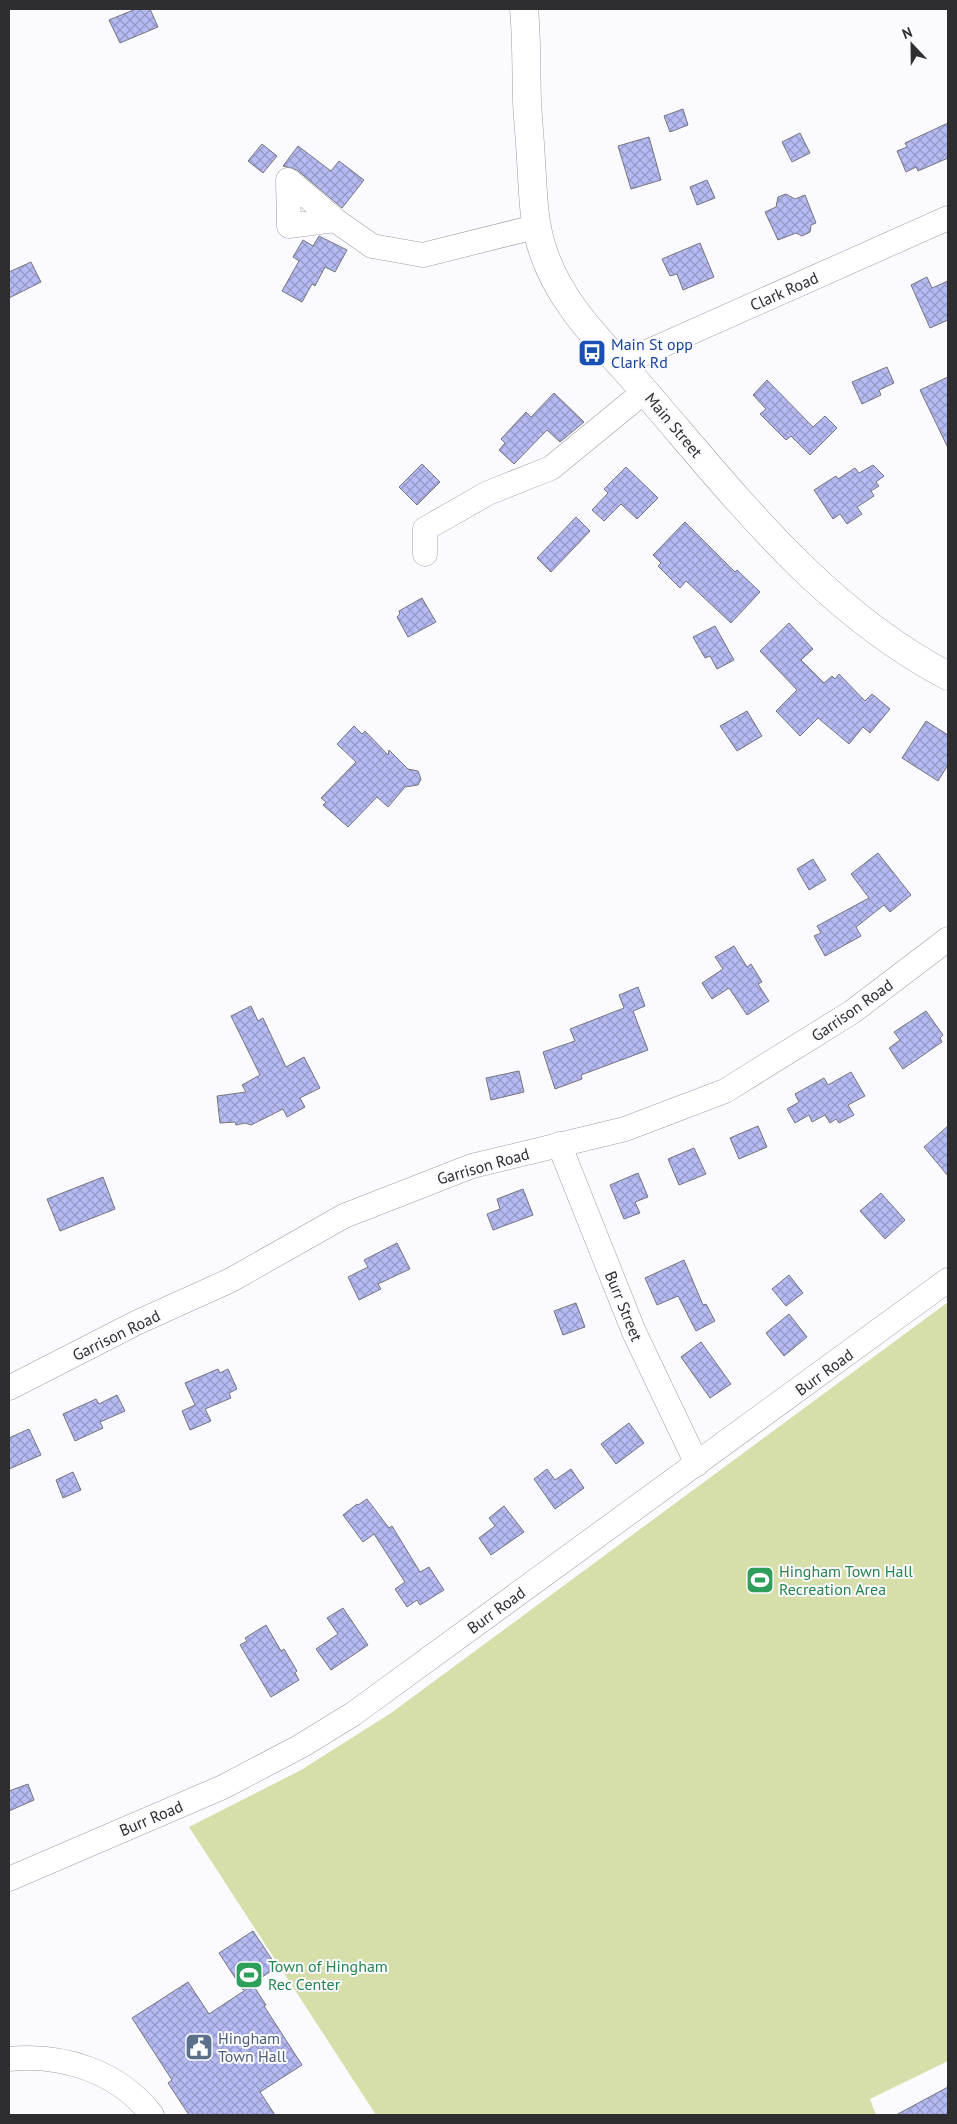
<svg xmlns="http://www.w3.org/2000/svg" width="957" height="2124" font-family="'PT Sans',sans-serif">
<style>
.green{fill:#d6dfaa}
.building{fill:url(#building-cross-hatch);stroke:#75767c}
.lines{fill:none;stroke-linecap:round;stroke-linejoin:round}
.minor-casing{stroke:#9e9ea4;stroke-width:25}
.major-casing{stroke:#9e9ea4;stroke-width:29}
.minor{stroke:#fff;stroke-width:24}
.major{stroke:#fff;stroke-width:28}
.labels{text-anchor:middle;stroke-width:4;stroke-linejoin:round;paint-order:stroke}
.street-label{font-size:16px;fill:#2e2e31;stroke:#fbfbff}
.transit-label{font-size:16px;fill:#164399;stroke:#fbfbff;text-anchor:start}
.leisure-label{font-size:16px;fill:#27864d;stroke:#fbfbff;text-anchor:start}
.service-label{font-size:16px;fill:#4e5e75;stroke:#fbfbff;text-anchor:start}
</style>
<defs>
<pattern id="building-cross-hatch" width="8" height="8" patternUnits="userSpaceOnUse" patternTransform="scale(1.25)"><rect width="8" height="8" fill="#b6baf2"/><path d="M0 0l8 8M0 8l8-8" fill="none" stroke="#9498c5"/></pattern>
</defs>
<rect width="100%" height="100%" fill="#fbfbff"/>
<polygon class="green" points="948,1302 948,2061 870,2099 876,2115 376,2115 189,1827 301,1770 391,1713"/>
<g class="building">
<polygon points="136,9 150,9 158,27 120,43 109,20"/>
<polygon points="683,109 688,125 670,132 664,116"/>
<polygon points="948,123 948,158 918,171 916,167 906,172 897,151 907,147 905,143"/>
<polygon points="800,133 810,153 792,162 782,142"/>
<polygon points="649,137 661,180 631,189 618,146"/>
<polygon points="262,144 277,156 263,173 248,161"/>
<polygon points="298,146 331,171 339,161 364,180 342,208 297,170 283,166"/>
<polygon points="707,180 715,198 697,205 690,187"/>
<polygon points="786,194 795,199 805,195 816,223 811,225 810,232 802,236 796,233 778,240 765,212 776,207 778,197"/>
<polygon points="319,236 347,250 335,272 325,267 315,286 312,284 302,302 282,291 299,261 293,257 303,240 313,246"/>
<polygon points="700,243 714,277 683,290 677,274 670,276 662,259"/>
<polygon points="31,262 41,282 9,298 9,272"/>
<polygon points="927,277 932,288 948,281 948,320 930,328 911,285"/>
<polygon points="887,367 894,383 879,390 881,395 862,404 852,382"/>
<polygon points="948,377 948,448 920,390"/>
<polygon points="767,380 813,427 825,416 837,428 810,455 791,436 786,440 760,414 766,409 753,395"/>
<polygon points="554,393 584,422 560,442 547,430 514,464 499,450 505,443 501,439 526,412 531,417"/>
<polygon points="422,464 440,482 417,505 399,487"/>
<polygon points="873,465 884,476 876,482 879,486 871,491 874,496 857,507 862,514 847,524 840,514 833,519 814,490 836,476 838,479 855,468 859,473"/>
<polygon points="626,467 658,498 637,519 621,504 604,521 592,510 608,493 604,489"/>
<polygon points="576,517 590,531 551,572 537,558"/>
<polygon points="685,522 735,572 737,570 760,592 731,623 686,581 680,588 658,566 661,563 653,555"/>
<polygon points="422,598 436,622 408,637 397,617 400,614 399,611"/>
<polygon points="789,623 813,649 801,660 824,683 832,676 835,679 839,674 865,701 872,694 890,709 870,733 863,727 849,744 818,718 800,736 776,711 797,690 760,651"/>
<polygon points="715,626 734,660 717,669 710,656 705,658 693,637"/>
<polygon points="747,711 762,736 737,751 720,726"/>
<polygon points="926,721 948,735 948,765 938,781 902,758"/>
<polygon points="354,726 362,734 365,731 388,755 389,750 408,769 418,771 421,779 418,785 405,787 388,807 377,797 348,827 323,805 326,802 321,798 356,762 337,744"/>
<polygon points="878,853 911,895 890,912 884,905 856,927 861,936 825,956 814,936 821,933 817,926 869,898 851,874"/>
<polygon points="813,859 826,880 809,890 797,869"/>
<polygon points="734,946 747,967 751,964 762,982 758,984 769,1001 747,1015 729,988 712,999 702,983 723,969 715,957"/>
<polygon points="638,987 645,1006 633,1011 648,1050 581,1075 582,1079 555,1089 543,1052 575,1041 570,1029 624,1008 619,995"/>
<polygon points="251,1006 258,1021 263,1018 286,1067 304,1057 320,1088 300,1098 305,1107 287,1117 283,1109 251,1125 245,1123 236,1125 235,1122 220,1123 217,1096 246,1092 242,1085 260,1075 231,1016"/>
<polygon points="926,1011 943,1035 940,1038 942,1042 903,1069 889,1048 900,1040 894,1032"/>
<polygon points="519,1071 524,1092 491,1100 486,1078"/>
<polygon points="851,1072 865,1096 848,1105 854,1115 839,1123 836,1119 830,1123 825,1115 812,1122 809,1115 795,1123 787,1109 799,1102 795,1094 824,1078 828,1085"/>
<polygon points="758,1126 767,1147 739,1159 730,1138"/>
<polygon points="948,1126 948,1176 924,1147"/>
<polygon points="694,1148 706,1174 679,1185 668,1159"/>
<polygon points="638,1173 648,1197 635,1202 640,1213 624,1219 610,1185"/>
<polygon points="103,1177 115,1209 60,1231 47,1199"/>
<polygon points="523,1189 533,1215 493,1230 487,1214 500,1209 497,1199"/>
<polygon points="881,1193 905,1220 885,1239 860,1211"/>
<polygon points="397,1243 410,1269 378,1284 381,1289 359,1300 348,1277 368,1267 364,1260"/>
<polygon points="684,1260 703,1305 706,1304 715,1321 696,1331 678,1296 657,1305 645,1278"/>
<polygon points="789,1275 803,1293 786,1306 772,1289"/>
<polygon points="576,1303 585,1327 563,1335 554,1311"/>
<polygon points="789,1314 807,1337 784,1356 766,1333"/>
<polygon points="701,1342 731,1384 710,1398 681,1357"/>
<polygon points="218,1369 220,1373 228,1369 237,1389 229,1393 231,1398 205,1409 211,1421 190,1430 182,1411 195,1405 185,1383"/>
<polygon points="117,1395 125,1411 100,1422 103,1428 75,1441 63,1414 96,1399 99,1404"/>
<polygon points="629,1423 644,1443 616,1464 601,1444"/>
<polygon points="29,1429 41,1455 9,1469 9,1438"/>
<polygon points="547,1469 555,1480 571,1469 584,1488 555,1509 534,1479"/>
<polygon points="73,1472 81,1490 63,1498 56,1480"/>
<polygon points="367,1499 389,1528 392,1526 420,1572 429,1567 444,1590 420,1605 417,1600 407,1607 395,1589 405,1582 374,1534 363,1542 343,1515 357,1504 358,1505"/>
<polygon points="504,1506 524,1532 491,1555 479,1538 495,1526 489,1518"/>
<polygon points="343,1608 368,1645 331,1670 316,1649 338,1634 327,1618"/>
<polygon points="266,1625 281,1651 284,1649 297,1671 295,1673 299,1680 271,1697 240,1645 247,1641 245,1638"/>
<polygon points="28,1784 34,1800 9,1811 9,1791"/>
<polygon points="253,1931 277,1967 243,1990 219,1953"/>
<polygon points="188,1982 209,2014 253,1985 266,2005 264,2006 302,2065 260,2092 275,2115 189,2115 168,2083 172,2080 132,2018"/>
<polygon points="948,2087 948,2115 896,2115"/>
</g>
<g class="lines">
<defs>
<g id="minor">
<polyline points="335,220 289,226 288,180 335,220 372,246 423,255 535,227"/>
<polyline points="620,364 948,218"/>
<polyline points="425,554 425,529 488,493 551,468 645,391"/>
<polyline points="559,1144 634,1332 697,1464"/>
<polyline points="9,1388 136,1323 231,1280 344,1216 472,1166 625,1129 725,1091 852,1012 948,939"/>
<polyline points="9,1879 223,1787 301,1746 353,1714 948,1280"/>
<path d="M9 2059C63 2054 118 2071 152 2115"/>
</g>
<path id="major" d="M524 9C527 40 526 70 527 101 528 121 530 140 531 160 533 191 533 222 543 251 562 309 608 348 646 393 736 497 823 611 948 676"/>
</defs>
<use href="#minor" class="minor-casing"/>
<use href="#major" class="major-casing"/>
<use href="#minor" class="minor"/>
<use href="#major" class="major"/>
</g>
<defs>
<symbol id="bus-square" viewBox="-11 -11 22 22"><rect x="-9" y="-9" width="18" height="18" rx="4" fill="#1a4fb4" stroke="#fbfbff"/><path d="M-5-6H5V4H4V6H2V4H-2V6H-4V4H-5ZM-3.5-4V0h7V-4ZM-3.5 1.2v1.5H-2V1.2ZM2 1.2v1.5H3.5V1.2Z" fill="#fff"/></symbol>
<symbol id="stadium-square" viewBox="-11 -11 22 22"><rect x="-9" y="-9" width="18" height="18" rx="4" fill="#2e9e5b" stroke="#fbfbff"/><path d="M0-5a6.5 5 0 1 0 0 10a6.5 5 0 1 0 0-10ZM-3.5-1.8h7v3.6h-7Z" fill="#fff"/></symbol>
<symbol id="civic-square" viewBox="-11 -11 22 22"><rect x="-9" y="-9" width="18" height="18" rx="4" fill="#5c6f8a" stroke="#fbfbff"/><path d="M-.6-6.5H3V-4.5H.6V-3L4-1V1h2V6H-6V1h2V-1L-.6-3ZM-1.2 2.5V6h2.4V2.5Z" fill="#fff"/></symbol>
</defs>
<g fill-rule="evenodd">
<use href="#bus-square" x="576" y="337" width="32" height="32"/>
<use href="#stadium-square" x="744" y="1564" width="32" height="32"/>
<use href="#stadium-square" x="233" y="1959" width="32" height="32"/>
<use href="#civic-square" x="183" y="2031" width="32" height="32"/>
</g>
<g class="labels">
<g class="street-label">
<text transform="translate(784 291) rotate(-24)" y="6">Clark Road</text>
<text transform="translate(674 425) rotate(50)" y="6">Main Street</text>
<text transform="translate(852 1010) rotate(-35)" y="6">Garrison Road</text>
<text transform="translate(483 1166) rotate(-16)" y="6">Garrison Road</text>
<text transform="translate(624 1306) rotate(68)" y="6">Burr Street</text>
<text transform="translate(116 1335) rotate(-26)" y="6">Garrison Road</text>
<text transform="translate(824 1372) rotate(-36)" y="6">Burr Road</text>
<text transform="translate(496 1610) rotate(-36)" y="6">Burr Road</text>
<text transform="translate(151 1818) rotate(-23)" y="6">Burr Road</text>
</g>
<g class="transit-label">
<text x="611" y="350">Main St opp<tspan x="611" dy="18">Clark Rd</tspan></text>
</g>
<g class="leisure-label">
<text x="779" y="1577">Hingham Town Hall<tspan x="779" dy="18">Recreation Area</tspan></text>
<text x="268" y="1972">Town of Hingham<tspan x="268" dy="18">Rec Center</tspan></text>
</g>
<g class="service-label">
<text x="218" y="2044">Hingham<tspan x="218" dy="18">Town Hall</tspan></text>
</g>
</g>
<rect width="957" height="2124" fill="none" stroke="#2e2e31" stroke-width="20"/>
<g transform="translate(912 45) rotate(338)" stroke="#fbfbff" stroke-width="4" paint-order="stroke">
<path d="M0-4L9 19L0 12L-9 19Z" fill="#2e2e31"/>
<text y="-8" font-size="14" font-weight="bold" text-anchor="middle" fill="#2e2e31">N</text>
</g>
</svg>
